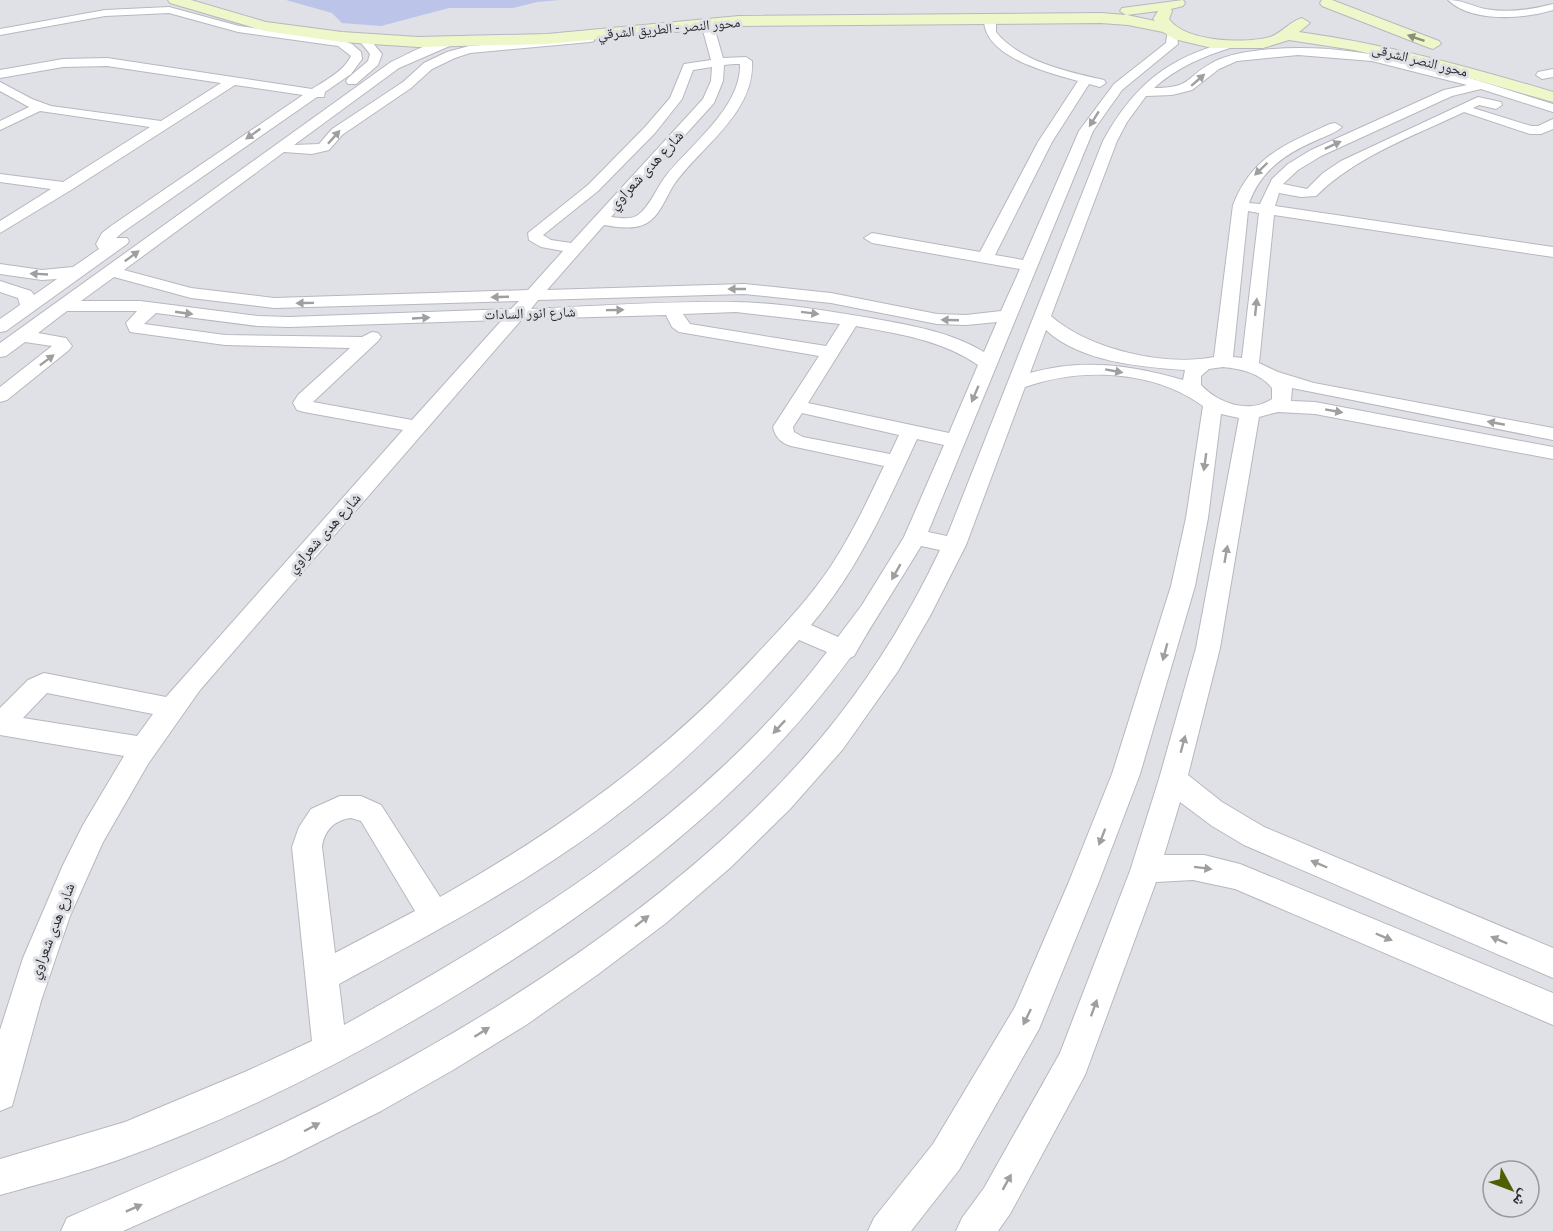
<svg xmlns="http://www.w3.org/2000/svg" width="1553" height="1231" font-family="Ubuntu,'Noto Naskh Arabic',sans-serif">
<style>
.green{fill:#bcc4e9}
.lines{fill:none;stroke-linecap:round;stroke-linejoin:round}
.street-casing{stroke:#b7b8bf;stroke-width:2}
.secondary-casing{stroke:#b7b8bf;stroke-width:2}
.street{fill:#fff;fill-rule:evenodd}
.secondary{fill:#edf7c9;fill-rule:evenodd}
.oneway{fill:#8b907a}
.oneway2{fill:#9f9fa0}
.labels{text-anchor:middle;stroke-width:6;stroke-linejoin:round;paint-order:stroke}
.far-street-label{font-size:14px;fill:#292a2c;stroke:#dfe1e7}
.street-label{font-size:15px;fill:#292a2c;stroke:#dfe1e7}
</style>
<rect width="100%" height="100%" fill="#dfe1e7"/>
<polygon class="green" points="286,0 559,0 537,2 513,8 449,8 381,26 342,23 332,13"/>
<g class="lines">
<defs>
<g id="street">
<path d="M1448 0C1462 0 1472 6 1485 9 1509 13 1530 10 1553 4V10C1524 19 1472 23 1448 0Z"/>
<path d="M169 7 239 26 341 40 352 44 361 52 362 59 351 74 325 92 324 97H317L123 232 116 238H127L129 241 127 244 6 331 0 332V319L20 305 18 298 0 292V281L31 291 34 295 57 279 42 280 0 274V264L42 270 73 267 99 249 96 244 102 233 111 226 303 95 235 85 71 190 0 233V221L51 189 0 182V174L63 182 150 127 40 111 0 130V121L29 107 0 91V82L32 99 51 106 161 121 221 83 107 66 63 67 0 78V70L63 59 107 58 312 89C326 80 344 71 351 56L338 46 238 32 169 13 105 16 0 35V29L105 10Z"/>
<path d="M990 16 996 19V32C1020 62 1069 72 1104 80L1106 83 1100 87 1089 84 1052 142 995 255 1023 260 1079 131 1114 84 1166 43 1168 30H1176L1178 44 1122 90 1093 131 928 532 947 536 1103 141C1133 86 1168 57 1229 42L1235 45 1233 47C1204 56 1177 67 1154 88 1191 88 1184 79 1210 64 1223 56 1239 53 1254 51 1357 37 1456 74 1553 104V112L1481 89 1452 96 1321 156 1298 170 1283 184 1307 189 1323 173 1341 161 1478 97 1501 102 1502 105 1496 109 1479 105 1473 108 1531 126H1538L1553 119V129L1541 134H1530L1464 112C1414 136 1356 156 1316 196L1301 197 1279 193 1275 206 1553 247V257L1274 215 1259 363 1278 372 1314 383 1553 428V440L1292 388 1291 401 1315 402 1553 447V459L1315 414 1278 412 1259 417 1220 648 1188 775 1222 802 1264 827 1553 948V978L1244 845 1212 826 1180 802 1164 855H1204L1240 864 1553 993V1025L1235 889 1193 880 1156 882 1085 1075 1010 1214 998 1231H956L962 1218 984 1188 1060 1053 1130 871 1159 779 1196 648 1239 418 1221 414 1208 518 1195 586 1140 774 1098 884 1039 1029 959 1170 911 1231H868L874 1218 933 1144 1015 1007 1068 884 1112 774 1171 586 1186 518 1203 406C1154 370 1081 367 1025 387L966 545 930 616 898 671 843 749 790 809 731 867 666 923 597 975 526 1025 453 1070 381 1111 283 1160 123 1231H61L67 1218C139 1186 213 1157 284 1123 479 1029 703 889 837 718 878 666 912 609 940 550L921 546C899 583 874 620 854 656L850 658C750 795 611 900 468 988 357 1056 241 1116 118 1160 79 1174 39 1184 0 1195V1159L125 1122 247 1071 312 1041 292 847 299 827 311 809 340 796H361L381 805 440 897C559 830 662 756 755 656 782 627 809 599 831 566 852 534 868 500 884 466L791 446C781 443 775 437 773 427L819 356 679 332 672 327 666 315 522 319 200 690 148 764 103 842 70 916 41 1001 12 1106 0 1111V1030L23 958 63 865 83 825 124 756 0 735V708L28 680 44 673 166 697 403 430 304 412 297 410 293 403 298 395 350 348 225 345 130 332 126 323 137 311H67L38 333 66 338 72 346 69 350 7 400 0 402V387L52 346 25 342 6 356 0 357V343L391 62C407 55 432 39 450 43L452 45 399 68 294 145 319 144 332 129 403 82 424 63 447 52 469 46 594 37V41L590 42 470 53 455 58 432 69 411 88 342 135 329 150 312 154 284 152 124 270 191 288 274 298 528 290 563 251 541 247 529 240 528 233 588 185 645 127 670 98 684 64 711 60 702 27 708 24 714 27 723 58 746 57 752 61C755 112 702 146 675 183 666 196 660 217 645 224 632 230 617 227 604 225L547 290 744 284 831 293 937 314 966 315 1001 311 1020 269 872 243 864 238 872 233 980 252 1038 142 1078 81C1049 73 983 57 984 19ZM1298 55 1372 61 1467 85 1444 90 1311 150 1288 164 1272 179 1260 204 1249 203C1261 170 1285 154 1317 140 1325 136 1336 133 1342 127L1335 123 1330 124C1286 144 1252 156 1233 205L1214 357C1165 367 1088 349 1051 316L1117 141 1127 122 1146 96 1172 95 1192 90 1219 69 1237 61ZM734 64H740C742 107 689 146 665 177 656 189 650 206 638 215 631 220 620 218 611 217L714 103 723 81 724 65ZM712 67 711 81 703 99 571 243 551 240 543 235 598 191 655 133 682 99 693 70ZM1248 211 1259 213 1242 358 1233 357ZM114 277 191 298 274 308 519 301 511 309 289 317 257 316 140 301H81ZM744 294 831 303 937 324 966 325 997 322 984 352C951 332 913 326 876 319 830 311 782 303 736 302 668 301 599 306 531 309L538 300ZM736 312 840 324 826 346 690 324 683 314ZM156 313 257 326 289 327 502 320 412 420 313 402 378 341 381 337 378 333 372 332 362 337 225 335 144 324ZM856 326C899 334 942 340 978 365L949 433 808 403ZM1046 330C1080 362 1141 367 1185 370L1183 380C1132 365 1082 358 1030 373ZM1223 367C1242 369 1260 373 1272 388V399C1249 414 1219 404 1201 385V376L1209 369ZM802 413 899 435 890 454 803 437 794 432 793 427ZM917 439 944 445 904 537 862 605 838 637 811 625C858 570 887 504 917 439ZM799 640 827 652C703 816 520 927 344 1025L339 984C437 931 537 878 626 808 690 759 746 701 799 640ZM47 693 153 714 137 736 23 718ZM351 818 361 821 415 911 335 953 322 847C324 831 334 820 351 818Z"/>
<polygon points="363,35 367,36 382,54 378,65 356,84 348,84 346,81 348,78 368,61 370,54 357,38"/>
<polygon points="1553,69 1553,77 1542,79 1536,75 1538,72"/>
</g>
<g id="secondary">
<path d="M168 0H191L266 22 342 32 418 37 547 34 739 16 1101 13 1126 15 1120 11 1122 8 1183 0 1185 3 1183 6 1171 9 1172 11 1169 19C1185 42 1245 44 1270 37 1282 33 1290 21 1302 18L1310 23 1299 32C1386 44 1470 67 1553 92V102L1448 72 1354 50 1289 40 1263 48H1212L1174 39 1163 32 1128 25 1101 23 739 26 547 44 418 47 342 42 265 31 170 3ZM1158 11 1153 19 1155 21 1127 15Z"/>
<polygon points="1322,0 1332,0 1439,41 1441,44 1433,49 1427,47 1322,6 1320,3"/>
</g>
</defs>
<use href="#street" class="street-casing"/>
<use href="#secondary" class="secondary-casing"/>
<use href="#street" class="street"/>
<use href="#secondary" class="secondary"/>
</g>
<defs><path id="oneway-solid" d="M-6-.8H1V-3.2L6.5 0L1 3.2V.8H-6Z" transform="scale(1.5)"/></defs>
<use class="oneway" href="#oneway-solid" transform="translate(1416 38) rotate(-161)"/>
<g class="oneway2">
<use href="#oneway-solid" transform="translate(1198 80) rotate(-41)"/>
<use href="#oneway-solid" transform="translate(1094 119) rotate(122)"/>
<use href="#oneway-solid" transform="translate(253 134) rotate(145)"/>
<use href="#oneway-solid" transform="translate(334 137) rotate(-48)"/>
<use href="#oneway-solid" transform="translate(1333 145) rotate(-25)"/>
<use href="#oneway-solid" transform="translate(1261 169) rotate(136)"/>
<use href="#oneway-solid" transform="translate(132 256) rotate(-36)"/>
<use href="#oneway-solid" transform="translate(39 274) rotate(-177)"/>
<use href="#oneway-solid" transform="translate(737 289) rotate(180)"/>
<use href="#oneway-solid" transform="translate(500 297) rotate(178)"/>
<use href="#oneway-solid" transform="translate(305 303) rotate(179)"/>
<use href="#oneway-solid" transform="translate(1256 307) rotate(-84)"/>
<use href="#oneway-solid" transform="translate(615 310) rotate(-1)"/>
<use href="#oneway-solid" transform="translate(184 313) rotate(8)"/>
<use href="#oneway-solid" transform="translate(810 313) rotate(7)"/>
<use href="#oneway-solid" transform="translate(421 318) rotate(-3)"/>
<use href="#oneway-solid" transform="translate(950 320) rotate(-178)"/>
<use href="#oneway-solid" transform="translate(47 360) rotate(-37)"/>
<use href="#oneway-solid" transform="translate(1114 371) rotate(10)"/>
<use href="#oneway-solid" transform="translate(975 394) rotate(113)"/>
<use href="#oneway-solid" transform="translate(1334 411) rotate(10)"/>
<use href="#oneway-solid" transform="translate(1496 423) rotate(-169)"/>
<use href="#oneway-solid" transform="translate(1205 462) rotate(98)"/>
<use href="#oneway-solid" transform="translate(1226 554) rotate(-80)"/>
<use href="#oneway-solid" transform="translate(896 572) rotate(120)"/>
<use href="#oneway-solid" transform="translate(1165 652) rotate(105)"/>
<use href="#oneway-solid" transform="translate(779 727) rotate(133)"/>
<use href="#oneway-solid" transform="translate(1183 744) rotate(-75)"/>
<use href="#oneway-solid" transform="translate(1102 837) rotate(111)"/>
<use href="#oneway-solid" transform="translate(1319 864) rotate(-157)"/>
<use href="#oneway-solid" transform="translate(1203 868) rotate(7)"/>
<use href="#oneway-solid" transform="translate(642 921) rotate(-38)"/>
<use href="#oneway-solid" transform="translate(1384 937) rotate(23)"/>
<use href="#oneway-solid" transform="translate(1499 940) rotate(-157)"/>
<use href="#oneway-solid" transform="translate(1094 1008) rotate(-70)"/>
<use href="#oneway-solid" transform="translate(1027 1017) rotate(116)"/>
<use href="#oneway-solid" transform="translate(482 1032) rotate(-32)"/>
<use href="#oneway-solid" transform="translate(312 1127) rotate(-28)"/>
<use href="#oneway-solid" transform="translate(1007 1182) rotate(-61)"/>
<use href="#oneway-solid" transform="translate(134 1208) rotate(-24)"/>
</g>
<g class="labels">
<g class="far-street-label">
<text transform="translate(669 28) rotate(-5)" y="5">محور النصر - الطريق الشرقي</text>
<text transform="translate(1420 60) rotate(14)" y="5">محور النصر الشرقى</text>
<text transform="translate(530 313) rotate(-2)" y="5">شارع انور السادات</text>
</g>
<g class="street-label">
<text transform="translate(646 170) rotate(-47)" y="5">شارع هدى شعراوي</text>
<text transform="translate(324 533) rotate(-48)" y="5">شارع هدى شعراوي</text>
<text transform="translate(52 931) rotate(-69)" y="5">شارع هدى شعراوي</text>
</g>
</g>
<g transform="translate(1511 1189) rotate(131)"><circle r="28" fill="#dfe1e7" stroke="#96989c" stroke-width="1.5"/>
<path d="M0-4.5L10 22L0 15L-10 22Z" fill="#4e5e01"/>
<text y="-9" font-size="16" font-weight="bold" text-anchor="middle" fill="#292a2c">ش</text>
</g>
</svg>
